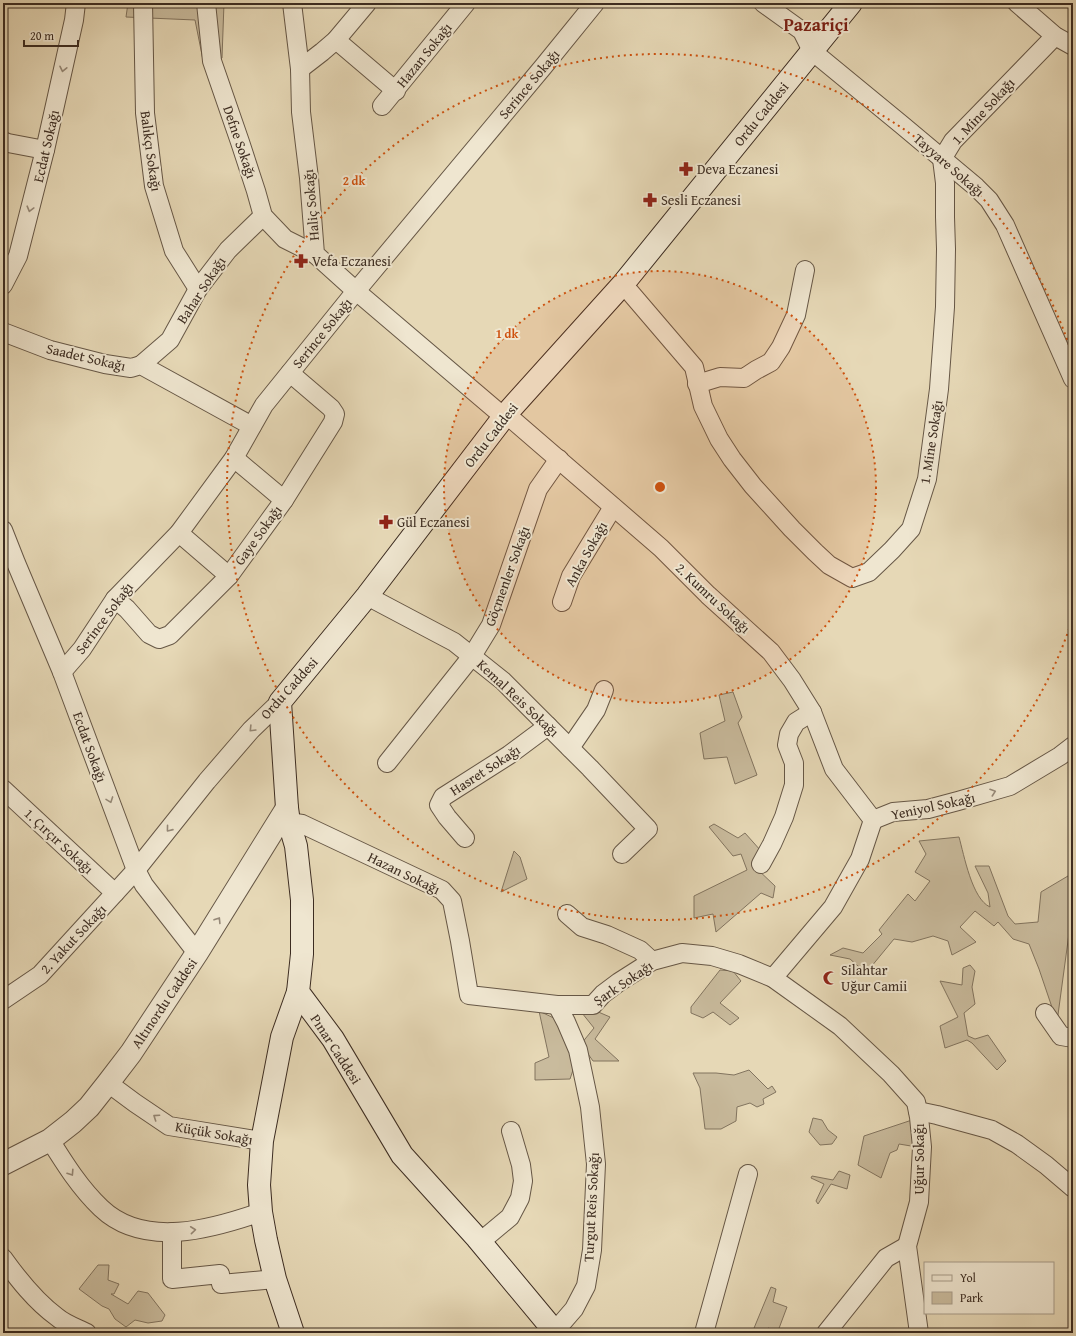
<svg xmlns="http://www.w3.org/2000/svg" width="1076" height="1336" font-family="'Gentium Book Plus',serif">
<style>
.green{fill:#c9bb9d;stroke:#82745f}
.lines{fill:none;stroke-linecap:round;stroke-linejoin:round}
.minor-casing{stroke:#665746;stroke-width:20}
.tertiary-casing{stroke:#665746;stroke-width:24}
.secondary-casing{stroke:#3c2c21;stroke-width:24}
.minor{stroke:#efe6d0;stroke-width:18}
.tertiary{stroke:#efe6d0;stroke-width:22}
.secondary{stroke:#efe6d0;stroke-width:22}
.oneway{stroke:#968978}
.ring{fill:none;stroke:#ce520f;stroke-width:2;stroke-dasharray:2 4}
.labels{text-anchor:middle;stroke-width:4;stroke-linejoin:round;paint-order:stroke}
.street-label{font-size:14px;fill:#3c2c21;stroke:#efe6d0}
.poi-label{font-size:14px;fill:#3c2c21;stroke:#efe6d0;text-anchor:start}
.district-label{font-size:18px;font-weight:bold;fill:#7a1f14;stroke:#efe6d0}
.centre{fill:#ce520f;stroke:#efe6d0;stroke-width:2}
.ring-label{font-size:12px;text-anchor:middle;font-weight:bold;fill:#ce520f;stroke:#efe6d0;stroke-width:4;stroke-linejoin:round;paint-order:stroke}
</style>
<rect width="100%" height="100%" fill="#e6d8b6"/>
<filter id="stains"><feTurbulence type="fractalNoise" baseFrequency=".005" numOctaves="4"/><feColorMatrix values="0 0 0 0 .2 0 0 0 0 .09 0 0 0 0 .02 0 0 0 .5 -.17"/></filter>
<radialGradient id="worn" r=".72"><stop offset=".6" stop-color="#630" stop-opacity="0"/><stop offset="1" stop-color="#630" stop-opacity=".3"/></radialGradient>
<g class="green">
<polygon points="128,3 224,3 222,58 204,65 195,20 126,17"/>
<polygon points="733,692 742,717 738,723 757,775 735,784 727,757 704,759 700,733 725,721 719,695"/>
<polygon points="714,824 738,838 745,833 761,851 755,867 775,886 773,898 761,893 716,932 713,914 694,918 694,896 747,870 741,854 733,856 709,827"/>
<path d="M959 837C964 855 972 899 990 907L988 893 975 866H989L1008 916 1015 924 1038 922 1041 892 1073 873V904L1057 1022 1039 969 1029 944 1013 939 998 922 994 926 975 911 960 927 976 942 952 955 948 941 933 936 912 942 894 939 866 973 850 959 830 955 843 948 863 953 882 934 879 930 908 894 915 901 930 881 915 872 926 854 919 841Z"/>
<polygon points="514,851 520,857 527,879 501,892"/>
<polygon points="970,965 975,971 972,987 975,1004 964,1013 968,1036 975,1039 988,1035 1006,1061 997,1070 972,1043 967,1040 945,1048 940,1026 958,1017 940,981 962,985 963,968"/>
<polygon points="720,970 733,971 741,981 720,1003 739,1018 730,1025 713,1012 703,1018 691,1013 691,1007"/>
<polygon points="589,1008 610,1017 595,1039 619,1061 593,1061 581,1044 594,1028 582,1013"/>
<polygon points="539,1011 558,1020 575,1064 570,1079 535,1080 535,1063 549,1057"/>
<polygon points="749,1070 768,1089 772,1086 776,1092 763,1099 764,1104 757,1107 750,1103 737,1107 736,1121 721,1129 705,1129 700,1088 693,1073 716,1073 734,1075"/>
<polygon points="813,1118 822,1120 828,1130 837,1137 832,1144 820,1145 809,1132"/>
<polygon points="915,1119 917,1147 899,1144 897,1150 890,1153 881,1178 858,1165 864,1136"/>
<polygon points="839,1171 850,1175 847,1189 831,1184 818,1204 816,1201 824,1184 811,1178 812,1176 833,1180"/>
<polygon points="98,1265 109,1265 108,1280 119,1284 114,1294 111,1294 128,1304 138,1291 148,1293 165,1315 162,1321 148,1323 135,1320 126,1327 115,1319 109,1309 102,1306 79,1289"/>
<polygon points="771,1287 776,1289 773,1302 787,1307 778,1331 768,1328 765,1333 752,1333"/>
</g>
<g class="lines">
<defs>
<g id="minor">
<polyline points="143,3 145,113 154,186 174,251 198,289"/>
<polyline points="206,3 212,61 240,142 256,191 263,216 285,239 315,254"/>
<polyline points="292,3 300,69 301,112 309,178 315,254 356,291 504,417"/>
<polyline points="763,3 802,31 812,51 902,125 976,187 989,200 1005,225 1073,379"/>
<polyline points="1017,3 1055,36 1073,46"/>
<polyline points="336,40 396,91"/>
<polyline points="300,69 322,52 336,40 367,3"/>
<polyline points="382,106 466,3"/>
<polyline points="3,141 8,143 45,150"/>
<polyline points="623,284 694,367 703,406 719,439 732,459 753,486 792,529 815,552 829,565 852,578 869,572 892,550 911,529 927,479 939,389 945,307 946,249 945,217 945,183 942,159 953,141 1055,36"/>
<polyline points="3,285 18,256 45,150 74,20 76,3"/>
<polyline points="3,332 50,350 105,364 131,368 141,365 252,426"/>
<polyline points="141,365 170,340 198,289 228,250 263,216"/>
<polyline points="697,384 720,377 744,378 756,370 771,362 781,347 796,315 805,270"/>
<polyline points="506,414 661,548 708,595 771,652 792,680 812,712 834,769 873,820"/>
<polyline points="234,458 284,500"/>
<polyline points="3,530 16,563 62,672 136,870 144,885 197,953"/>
<polyline points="179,533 229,576"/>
<polyline points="367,596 454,642 503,681 590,768 648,829 622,854"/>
<polyline points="115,599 127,609 149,634 159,639 170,635 229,576 284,500 333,422 335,414 331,408 290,373"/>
<polyline points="562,602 571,576 613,507"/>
<polyline points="62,672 82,649 115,599 179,533 234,458 264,405 356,291 543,67 595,3"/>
<polyline points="570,748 596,710 604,690"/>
<polyline points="387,763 472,656 491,625 538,489 559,459"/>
<polyline points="3,789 115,893"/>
<polyline points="873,820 893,812 928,809 958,801 1010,786 1060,756 1073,746"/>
<polyline points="289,822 302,824 442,890 452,901 460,941 469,995 557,1005 593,1005 603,994 619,982 652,961 682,953 712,956 739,964 773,978 840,1026 891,1074 916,1102 919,1117 922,1147 919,1202 907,1246 919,1333"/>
<polyline points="465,838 447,817 439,805 443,797 509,755 548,726"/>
<polyline points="761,864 772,844 784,817 794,785 794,763 787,745 789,734 796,722 812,712"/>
<polyline points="567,914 582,927 607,935 640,950 652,961"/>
<polyline points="773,978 833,907 860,859 873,820"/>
<polyline points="3,1000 40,975 136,870 207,781 251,730 280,702"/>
<polyline points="1045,1013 1061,1036 1073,1038"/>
<polyline points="108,1083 135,1103 169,1126 262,1141"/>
<polyline points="918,1111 937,1115 992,1130 1017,1144 1046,1165 1073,1188"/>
<path d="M50 1140C65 1164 80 1188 101 1208 144 1249 212 1229 261 1212"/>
<polyline points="172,1232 172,1279 220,1274 221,1284 275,1279"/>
<polyline points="480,1242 510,1217 520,1198 523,1181 521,1165 511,1131"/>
<path d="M3 1258C18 1279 35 1301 57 1317 65 1324 77 1328 87 1333"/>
<polyline points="555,1331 574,1309 586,1286 592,1250 596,1164 590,1107 578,1050 566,1022 557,1005"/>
<polyline points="704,1333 748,1174"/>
<polyline points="826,1333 886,1258 907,1246"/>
</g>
<polyline id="tertiary" points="3,1164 50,1140 73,1122 89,1107 108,1083 131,1053 197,953 287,808"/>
<g id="secondary">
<polyline points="293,1333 275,1279 266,1240 261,1212 259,1185 262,1141 282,1037 298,992"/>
<polyline points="556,1333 477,1238 402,1155 333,1039 298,992 302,954 302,900 296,846 289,822 287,808 280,702 367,596 506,414 623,284 851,3"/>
</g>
</defs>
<use href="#minor" class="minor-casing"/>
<use href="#tertiary" class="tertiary-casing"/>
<use href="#secondary" class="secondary-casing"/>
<use href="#minor" class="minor"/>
<use href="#tertiary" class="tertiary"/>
<use href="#secondary" class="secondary"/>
</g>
<defs><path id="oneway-chevron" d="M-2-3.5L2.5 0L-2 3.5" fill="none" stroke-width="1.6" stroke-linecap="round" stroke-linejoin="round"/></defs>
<g class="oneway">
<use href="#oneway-chevron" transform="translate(63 69) rotate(102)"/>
<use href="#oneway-chevron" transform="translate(30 209) rotate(105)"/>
<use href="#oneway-chevron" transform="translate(252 729) rotate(134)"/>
<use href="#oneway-chevron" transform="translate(993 792) rotate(-19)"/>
<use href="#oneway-chevron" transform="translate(110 800) rotate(70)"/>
<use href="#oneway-chevron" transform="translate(169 829) rotate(129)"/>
<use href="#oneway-chevron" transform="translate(218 920) rotate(-58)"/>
<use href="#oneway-chevron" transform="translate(156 1117) rotate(-146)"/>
<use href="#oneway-chevron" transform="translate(71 1173) rotate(57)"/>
<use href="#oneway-chevron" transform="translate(193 1230) rotate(-6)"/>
</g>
<circle cx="660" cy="487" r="216" fill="#ce520f" fill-opacity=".12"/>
<g class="ring">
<circle cx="660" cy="487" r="216"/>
<path d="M1073 617A433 433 0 1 1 1073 357"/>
</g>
<defs>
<symbol id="pharmacy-bare" viewBox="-9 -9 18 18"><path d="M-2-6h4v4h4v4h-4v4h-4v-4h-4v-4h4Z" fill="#8f2418" stroke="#efe6d0" stroke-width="2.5" paint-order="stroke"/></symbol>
<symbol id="mosque-bare" viewBox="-9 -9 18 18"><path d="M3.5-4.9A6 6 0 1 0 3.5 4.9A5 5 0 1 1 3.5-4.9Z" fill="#8f2418" stroke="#efe6d0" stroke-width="2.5" paint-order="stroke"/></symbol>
</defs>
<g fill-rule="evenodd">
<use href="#pharmacy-bare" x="676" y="159" width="20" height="20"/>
<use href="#pharmacy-bare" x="640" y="190" width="20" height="20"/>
<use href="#pharmacy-bare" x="291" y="251" width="20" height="20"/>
<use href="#pharmacy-bare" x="376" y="512" width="20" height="20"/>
<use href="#mosque-bare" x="820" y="968" width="20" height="20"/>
</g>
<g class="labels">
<g class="street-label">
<text transform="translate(424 55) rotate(-51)" y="5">Hazan Sokağı</text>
<text transform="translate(529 84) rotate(-50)" y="5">Serince Sokağı</text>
<text transform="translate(983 111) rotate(-47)" y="5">1. Mine Sokağı</text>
<text transform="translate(761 114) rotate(-51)" y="5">Ordu Caddesi</text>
<text transform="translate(240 142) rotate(71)" y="5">Defne Sokağı</text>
<text transform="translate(46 146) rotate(-77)" y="5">Ecdat Sokağı</text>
<text transform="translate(151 151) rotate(82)" y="5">Balıkçı Sokağı</text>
<text transform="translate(949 165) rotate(41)" y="5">Tayyare Sokağı</text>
<text transform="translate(311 205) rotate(-95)" y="5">Haliç Sokağı</text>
<text transform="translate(201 290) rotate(-57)" y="5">Bahar Sokağı</text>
<text transform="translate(322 333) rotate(-51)" y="5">Serince Sokağı</text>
<text transform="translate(86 357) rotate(13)" y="5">Saadet Sokağı</text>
<text transform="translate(491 435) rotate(-52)" y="5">Ordu Caddesi</text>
<text transform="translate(931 442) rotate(-81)" y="5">1. Mine Sokağı</text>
<text transform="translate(258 535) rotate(-54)" y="5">Gaye Sokağı</text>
<text transform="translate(586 554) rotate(-61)" y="5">Anka Sokağı</text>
<text transform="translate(507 576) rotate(-70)" y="5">Göçmenler Sokağı</text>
<text transform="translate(713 598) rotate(43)" y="5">2. Kumru Sokağı</text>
<text transform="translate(104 618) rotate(-53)" y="5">Serince Sokağı</text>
<text transform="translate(289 688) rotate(-48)" y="5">Ordu Caddesi</text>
<text transform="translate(518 698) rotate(43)" y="5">Kemal Reis Sokağı</text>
<text transform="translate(90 747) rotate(70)" y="5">Ecdat Sokağı</text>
<text transform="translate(485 770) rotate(-33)" y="5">Hasret Sokağı</text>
<text transform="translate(933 806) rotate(-12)" y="5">Yeniyol Sokağı</text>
<text transform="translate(59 841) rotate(43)" y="5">1. Çırçır Sokağı</text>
<text transform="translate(404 873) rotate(26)" y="5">Hazan Sokağı</text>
<text transform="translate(73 939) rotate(-47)" y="5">2. Yakut Sokağı</text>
<text transform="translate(623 983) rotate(-34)" y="5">Şark Sokağı</text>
<text transform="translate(164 1003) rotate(-56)" y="5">Altınordu Caddesi</text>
<text transform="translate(336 1049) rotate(57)" y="5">Pınar Caddesi</text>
<text transform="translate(214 1133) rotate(10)" y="5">Küçük Sokağı</text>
<text transform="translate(919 1159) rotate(-90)" y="5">Uğur Sokağı</text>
<text transform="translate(591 1207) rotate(-87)" y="5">Turgut Reis Sokağı</text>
</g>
<g class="poi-label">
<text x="697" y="174">Deva Eczanesi</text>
<text x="661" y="205">Sesli Eczanesi</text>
<text x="312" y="266">Vefa Eczanesi</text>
<text x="397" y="527">Gül Eczanesi</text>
<text x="841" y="975">Silahtar<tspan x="841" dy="16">Uğur Camii</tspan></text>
</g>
<g class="district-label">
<text x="816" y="31">Pazariçi</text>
</g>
</g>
<circle cx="660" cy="487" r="6" class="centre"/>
<g class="ring-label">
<text x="354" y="185">2 dk</text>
<text x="507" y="338">1 dk</text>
</g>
<rect width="1076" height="1336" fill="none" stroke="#e6d8b6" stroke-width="16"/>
<rect x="4" y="4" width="1068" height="1328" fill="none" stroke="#3c2c21" stroke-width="2"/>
<rect x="8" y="8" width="1060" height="1320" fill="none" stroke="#3c2c21"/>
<rect x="924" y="1262" width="130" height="52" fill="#efe6d0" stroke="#a79c8a"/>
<rect x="932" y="1275" width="20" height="6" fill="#efe6d0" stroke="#a79c8a"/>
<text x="960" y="1282" font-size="12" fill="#3c2c21">Yol</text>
<rect x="932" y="1292" width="20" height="12" fill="#c9bb9d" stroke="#a79c8a"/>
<text x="960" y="1302" font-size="12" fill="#3c2c21">Park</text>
<path d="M24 40v6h54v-6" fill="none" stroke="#3c2c21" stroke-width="2"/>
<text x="30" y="40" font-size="12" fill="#3c2c21" stroke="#efe6d0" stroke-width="3" paint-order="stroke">20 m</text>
<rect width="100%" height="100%" filter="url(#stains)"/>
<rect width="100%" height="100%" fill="url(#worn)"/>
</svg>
